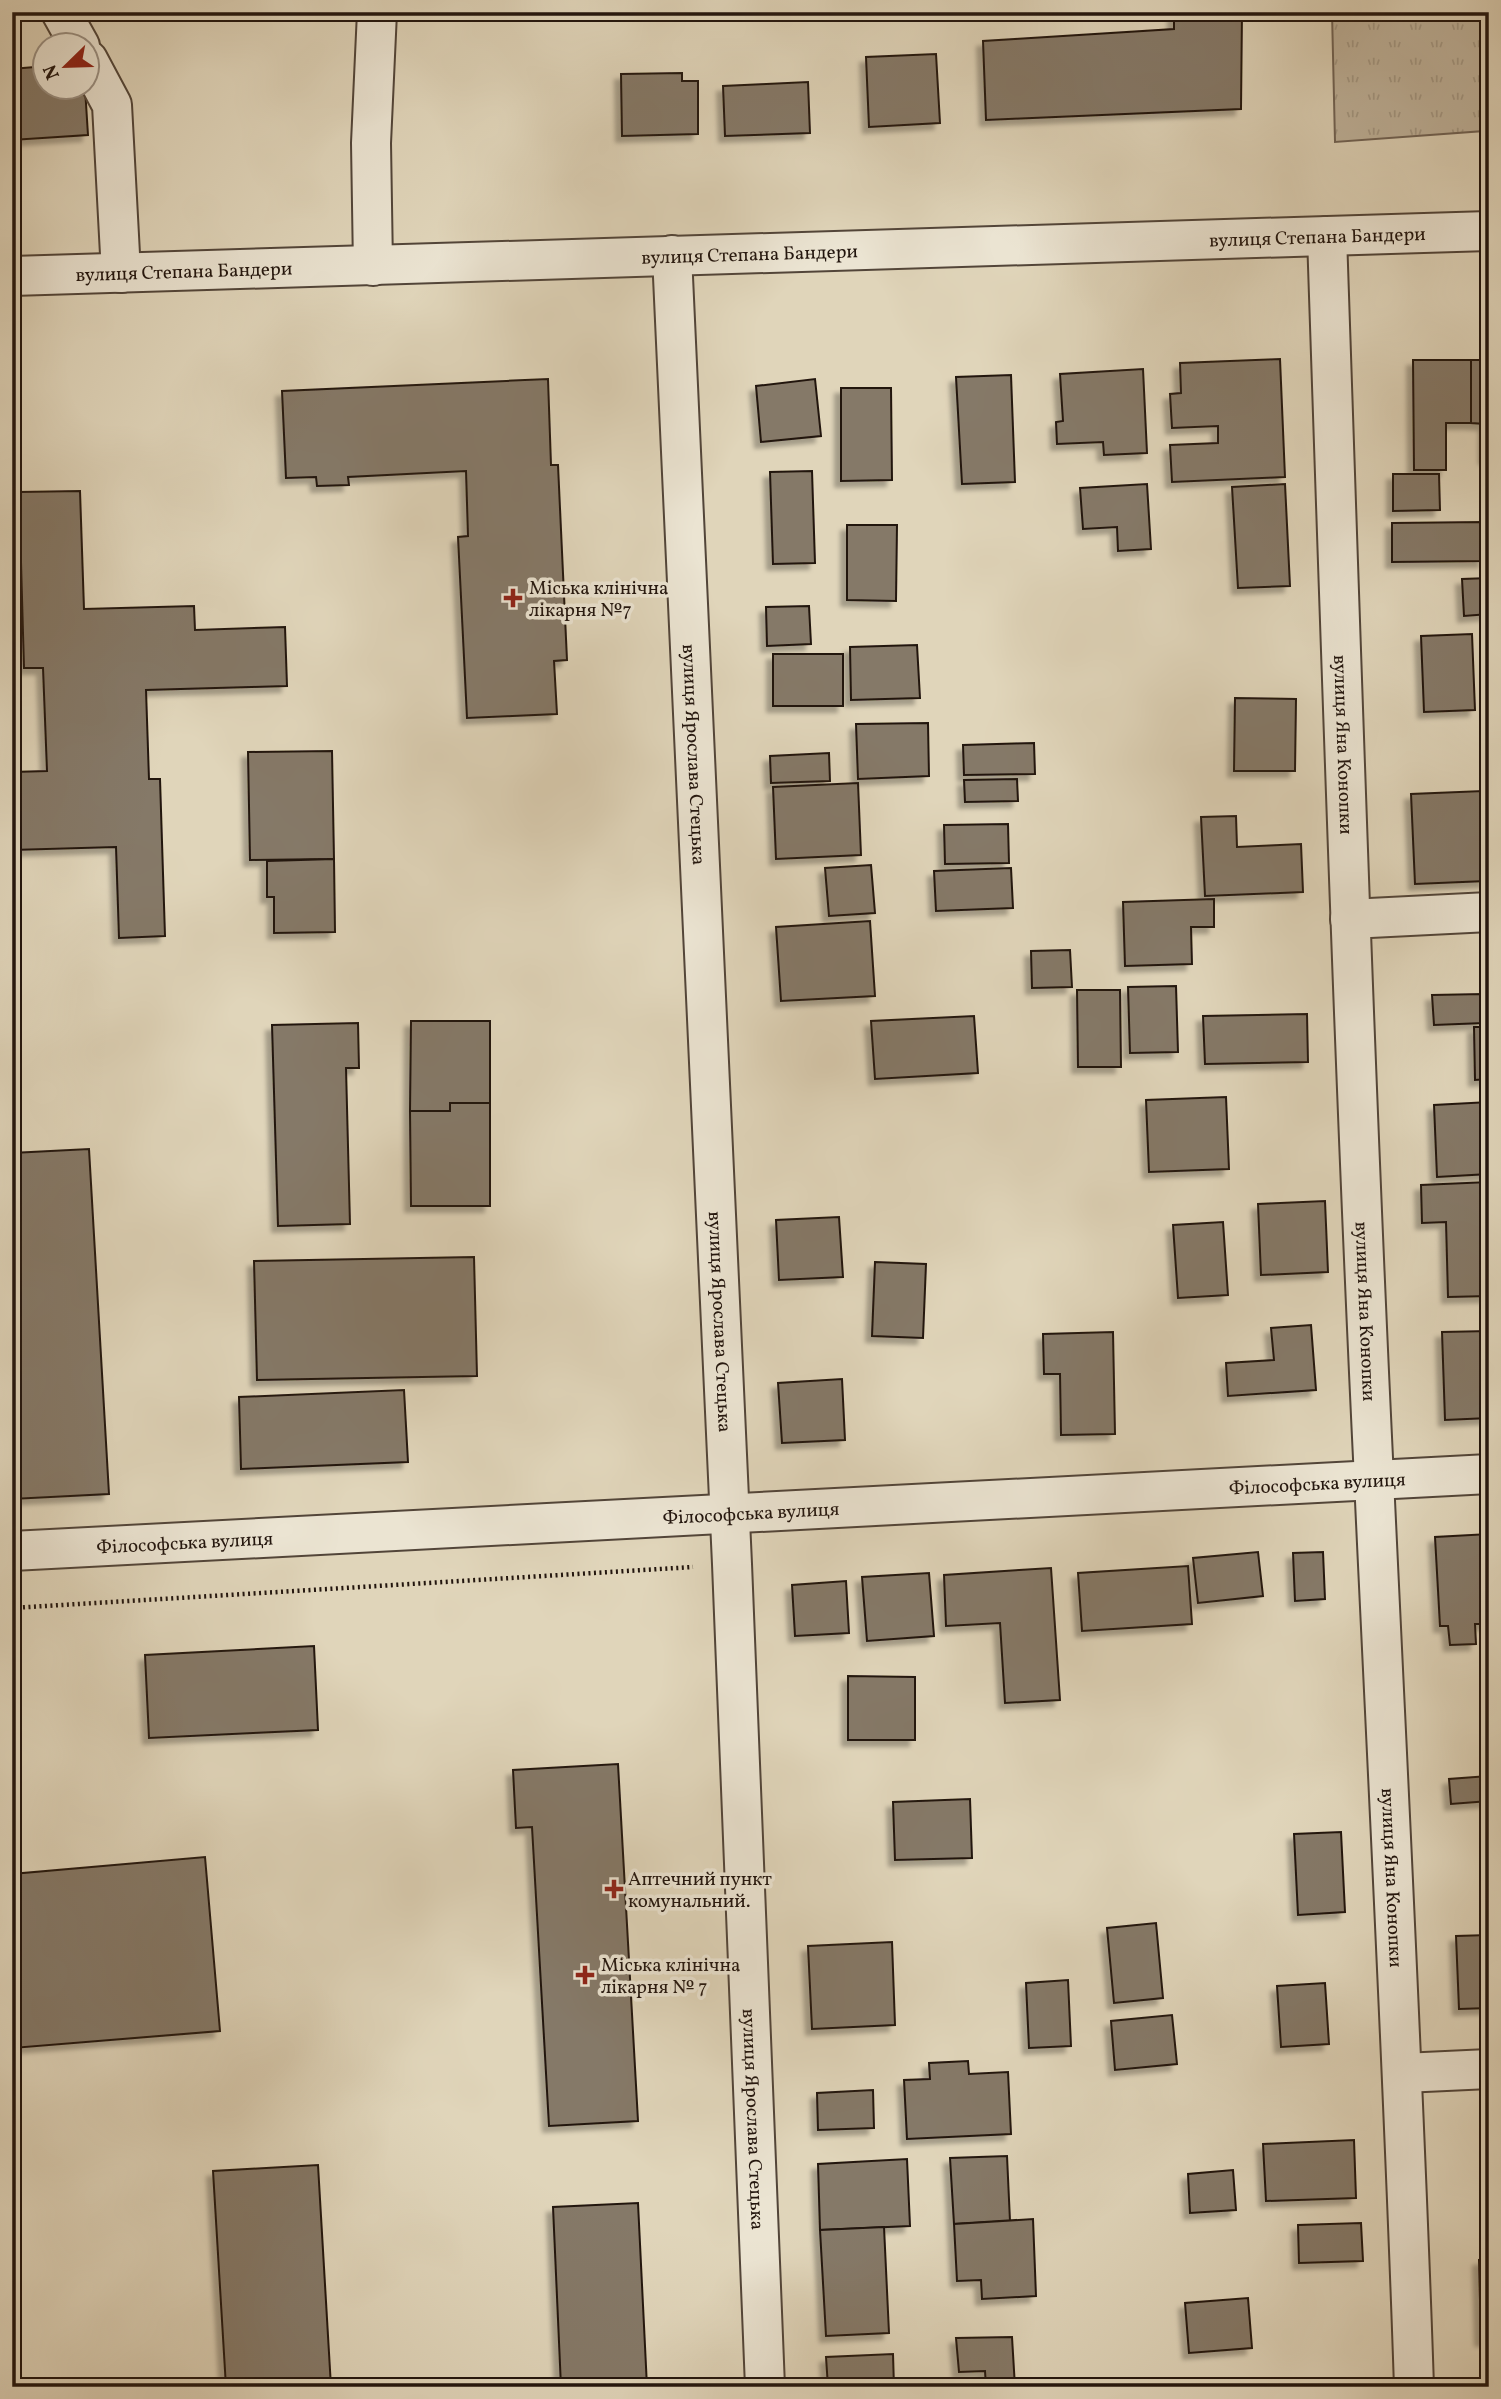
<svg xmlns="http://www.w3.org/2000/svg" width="1501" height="2399" font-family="Vollkorn,serif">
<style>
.park{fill:url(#park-tufts);stroke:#716456;stroke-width:2}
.building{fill:#857967;stroke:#22150e;stroke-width:2;filter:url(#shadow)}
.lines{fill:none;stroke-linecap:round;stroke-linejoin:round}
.minor-casing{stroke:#524539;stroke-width:42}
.path{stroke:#22150e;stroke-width:4.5;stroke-dasharray:2 3.5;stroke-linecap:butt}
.minor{stroke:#ebe4d2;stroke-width:38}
.poi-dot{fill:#8f2418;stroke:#ebe4d2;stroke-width:2.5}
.labels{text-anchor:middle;stroke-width:7;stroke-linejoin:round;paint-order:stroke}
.street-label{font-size:19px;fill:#22150e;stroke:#ebe4d2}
.poi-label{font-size:19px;fill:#22150e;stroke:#ebe4d2;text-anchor:start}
</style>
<defs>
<pattern id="park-tufts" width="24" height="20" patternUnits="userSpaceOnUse" patternTransform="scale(1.75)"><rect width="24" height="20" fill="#c0b49d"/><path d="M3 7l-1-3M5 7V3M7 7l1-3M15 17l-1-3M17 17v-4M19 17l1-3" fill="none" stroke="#a59a86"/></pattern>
<filter id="shadow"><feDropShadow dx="-6" dy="6" stdDeviation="2" flood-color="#0004"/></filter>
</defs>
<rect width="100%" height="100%" fill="#e0d5ba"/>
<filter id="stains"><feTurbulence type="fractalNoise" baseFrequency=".00286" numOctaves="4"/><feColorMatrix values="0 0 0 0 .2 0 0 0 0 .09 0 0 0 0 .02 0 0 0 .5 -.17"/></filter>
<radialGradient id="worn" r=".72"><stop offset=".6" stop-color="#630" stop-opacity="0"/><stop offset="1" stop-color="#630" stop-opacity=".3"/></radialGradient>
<polygon class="park" points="1332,12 1482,12 1484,131 1335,142"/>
<g class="building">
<polygon points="1174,12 1242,12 1241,109 986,120 983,41 1174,29"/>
<polygon points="936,54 940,123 869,127 866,57"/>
<polygon points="46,66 46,88 85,88 88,135 12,140 12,69"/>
<polygon points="682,73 682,81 698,81 698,134 622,136 621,74"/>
<polygon points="808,82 810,133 725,136 723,86"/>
<polygon points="1280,359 1285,477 1172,482 1170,445 1218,443 1218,426 1172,428 1170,394 1181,393 1180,363"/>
<polygon points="1413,360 1471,360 1471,423 1446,423 1446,470 1414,470"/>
<polygon points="1471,360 1489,360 1489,458 1485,458 1485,424 1471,423"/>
<polygon points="1143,369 1147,453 1104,455 1103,442 1057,444 1056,422 1063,421 1060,374"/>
<polygon points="1011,375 1015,482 962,484 956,377"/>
<polygon points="548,379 551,465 558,465 567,660 554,661 557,714 467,718 458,537 468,536 466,471 348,477 349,485 317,486 316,477 286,478 282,391"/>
<polygon points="815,379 821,436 761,442 756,386"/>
<polygon points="841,388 891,388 892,480 841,481"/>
<polygon points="812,471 815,563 773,564 770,472"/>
<polygon points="1393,474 1439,474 1440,510 1393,511"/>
<polygon points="1147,484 1151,549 1118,551 1117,527 1083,529 1080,488"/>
<polygon points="1285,484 1290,586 1238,588 1232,487"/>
<polygon points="80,491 84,609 194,606 195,630 285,627 287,686 146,690 149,779 160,779 165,936 119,938 116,847 12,850 12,772 47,771 43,668 24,668 19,492"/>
<polygon points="1483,522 1484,561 1392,562 1392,523"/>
<polygon points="847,525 897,525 896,601 847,600"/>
<polygon points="1489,578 1489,614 1464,616 1462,579"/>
<polygon points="809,606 811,644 767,646 766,607"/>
<polygon points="1472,634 1475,710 1424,712 1421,636"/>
<polygon points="917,645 920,698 851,700 850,647"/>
<rect x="773" y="654" width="70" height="52"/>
<polygon points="1235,698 1296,699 1295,771 1234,771"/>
<polygon points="928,723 929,776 858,779 856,724"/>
<polygon points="1034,743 1035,774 964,775 963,745"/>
<polygon points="332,751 334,859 250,860 248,752"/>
<polygon points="829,753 830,781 771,783 770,756"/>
<polygon points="1017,779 1018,801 965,802 964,780"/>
<polygon points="858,783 861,855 776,859 773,787"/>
<polygon points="1483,791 1486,881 1415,884 1411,794"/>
<polygon points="1236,816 1237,847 1301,844 1303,892 1205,896 1201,817"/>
<polygon points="1008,824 1009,863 945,864 944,825"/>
<polygon points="334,859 335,932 274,933 274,897 267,897 267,861"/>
<polygon points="871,865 875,913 829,916 825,868"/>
<polygon points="1011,868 1013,908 936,911 934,871"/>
<polygon points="1214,899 1214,927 1191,927 1192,964 1125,966 1123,902"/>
<polygon points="870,921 875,996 781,1001 776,927"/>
<polygon points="1070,950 1072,987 1032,988 1031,951"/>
<polygon points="1176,986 1178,1052 1130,1053 1128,987"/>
<polygon points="1077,990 1120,990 1121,1067 1078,1067"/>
<polygon points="1483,994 1484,1023 1434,1025 1432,995"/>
<polygon points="1307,1014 1308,1062 1205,1064 1203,1016"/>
<polygon points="974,1016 978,1073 875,1079 871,1021"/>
<polygon points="411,1021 490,1021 490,1103 450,1103 450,1111 410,1111"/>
<polygon points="358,1023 359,1068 346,1068 350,1224 278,1226 272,1025"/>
<polygon points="1474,1027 1489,1027 1489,1079 1475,1080"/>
<polygon points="1226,1097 1229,1169 1149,1172 1146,1100"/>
<polygon points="1489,1102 1489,1174 1437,1177 1434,1105"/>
<polygon points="450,1103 490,1103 490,1206 411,1206 410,1111 450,1111"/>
<polygon points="89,1149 109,1494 12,1499 12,1153"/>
<polygon points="1489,1182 1489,1296 1448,1297 1446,1222 1422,1223 1421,1185"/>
<polygon points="1325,1201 1328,1272 1261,1275 1258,1204"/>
<polygon points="839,1217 843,1277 779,1280 776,1220"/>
<polygon points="1223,1222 1228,1295 1178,1298 1173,1225"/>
<polygon points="474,1257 477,1376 257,1380 254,1261"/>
<polygon points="875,1262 926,1264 923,1338 872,1336"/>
<polygon points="1311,1325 1316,1390 1228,1396 1226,1363 1274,1360 1271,1328"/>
<polygon points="1489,1331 1489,1418 1445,1420 1442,1332"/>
<polygon points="1113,1332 1115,1434 1061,1435 1060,1374 1044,1374 1043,1334"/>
<polygon points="842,1379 845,1440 782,1443 778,1383"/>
<polygon points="404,1390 408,1462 241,1469 239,1397"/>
<polygon points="1489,1534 1489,1624 1475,1624 1476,1644 1450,1645 1448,1626 1440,1626 1435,1537"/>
<polygon points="1258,1552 1263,1596 1198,1603 1193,1558"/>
<polygon points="1323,1552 1325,1599 1295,1601 1293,1553"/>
<polygon points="1188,1566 1192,1624 1082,1631 1078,1573"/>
<polygon points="1051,1568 1060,1700 1005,1703 1000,1623 946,1626 944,1575"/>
<polygon points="929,1573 934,1636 867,1641 862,1577"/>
<polygon points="846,1581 849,1633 795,1636 792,1585"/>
<polygon points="314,1646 318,1730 149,1738 145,1655"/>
<polygon points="848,1676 915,1677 915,1740 848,1740"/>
<polygon points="618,1764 638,2121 549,2126 532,1827 516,1828 513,1770"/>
<polygon points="1488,1776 1489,1801 1451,1804 1449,1779"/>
<polygon points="970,1799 972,1858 895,1860 893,1802"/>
<polygon points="1341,1832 1345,1912 1298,1915 1294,1834"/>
<polygon points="205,1857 220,2031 13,2048 12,1874"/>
<polygon points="1156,1923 1163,1998 1114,2003 1107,1928"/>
<polygon points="1489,1935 1489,2008 1459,2009 1456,1936"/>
<polygon points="892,1942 895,2025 812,2029 808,1946"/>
<polygon points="1068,1980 1071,2046 1029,2048 1026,1983"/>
<polygon points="1325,1983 1329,2044 1281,2047 1277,1986"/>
<polygon points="1172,2015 1177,2064 1115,2070 1111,2021"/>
<polygon points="968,2061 969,2074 1008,2072 1011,2134 907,2139 904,2080 930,2079 929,2063"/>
<polygon points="873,2090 874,2128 818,2130 817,2093"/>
<polygon points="1354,2140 1356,2198 1266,2201 1263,2144"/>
<polygon points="1007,2156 1010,2221 954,2224 950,2158"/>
<polygon points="907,2159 910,2226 820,2230 818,2164"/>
<polygon points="318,2165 331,2387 226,2387 213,2171"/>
<polygon points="1233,2170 1236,2210 1190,2213 1188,2174"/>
<polygon points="638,2203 647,2387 561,2387 553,2207"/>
<polygon points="1033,2219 1036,2296 982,2299 981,2280 957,2281 954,2224"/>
<polygon points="1361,2223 1363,2261 1299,2263 1298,2225"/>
<polygon points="884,2227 889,2333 826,2336 820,2230"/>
<polygon points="1489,2259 1489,2340 1481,2340 1479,2260"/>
<polygon points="1248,2298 1252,2348 1189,2353 1185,2303"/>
<polygon points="1012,2337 1015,2387 986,2387 985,2371 959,2372 956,2338"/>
<polygon points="893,2354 894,2387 828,2387 826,2357"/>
</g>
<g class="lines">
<defs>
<g id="minor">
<polyline points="61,12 80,46"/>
<polyline points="88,60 112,105 121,273"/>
<path id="s1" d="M1327 236C1341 650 1354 1065 1374 1479 1388 1782 1404 2084 1414 2387"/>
<path id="s2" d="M672 255 732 1564 765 2387"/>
<polyline points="373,266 371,143 377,12"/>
<path id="s3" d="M12 276 1489 231"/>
<polyline points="1350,919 1489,912"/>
<path id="s4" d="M12 1551 1489 1474"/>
<polyline points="1403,2073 1489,2069"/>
</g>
</defs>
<use href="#minor" class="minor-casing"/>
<polyline class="path" points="12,1608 693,1567"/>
<use href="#minor" class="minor"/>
</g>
<g class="poi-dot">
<path d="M509.5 587.5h7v7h7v7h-7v7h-7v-7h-7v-7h7z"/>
<path d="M610.5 1878.5h7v7h7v7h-7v7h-7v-7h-7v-7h7z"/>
<path d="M581.5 1964.5h7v7h7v7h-7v7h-7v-7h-7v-7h7z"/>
</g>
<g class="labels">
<g class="street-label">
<text dy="7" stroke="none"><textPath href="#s3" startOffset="1306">вулиця Степана Бандери</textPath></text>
<text dy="7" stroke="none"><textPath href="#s3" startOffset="738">вулиця Степана Бандери</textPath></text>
<text dy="7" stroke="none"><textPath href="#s3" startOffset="172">вулиця Степана Бандери</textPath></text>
<text dy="7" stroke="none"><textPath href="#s1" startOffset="509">вулиця Яна Конопки</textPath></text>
<text dy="7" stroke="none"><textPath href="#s2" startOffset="500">вулиця Ярослава Стецька</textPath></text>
<text dy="7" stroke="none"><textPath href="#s1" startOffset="1076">вулиця Яна Конопки</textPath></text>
<text dy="7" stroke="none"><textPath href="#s2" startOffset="1068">вулиця Ярослава Стецька</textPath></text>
<text dy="7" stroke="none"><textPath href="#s4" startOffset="1307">Філософська вулиця</textPath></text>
<text dy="7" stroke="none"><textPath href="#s4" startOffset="740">Філософська вулиця</textPath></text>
<text dy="7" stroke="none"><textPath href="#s4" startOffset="173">Філософська вулиця</textPath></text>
<text dy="7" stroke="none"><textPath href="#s1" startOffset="1643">вулиця Яна Конопки</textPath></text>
<text dy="7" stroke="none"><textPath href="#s2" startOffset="1866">вулиця Ярослава Стецька</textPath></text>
</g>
<g class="poi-label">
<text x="529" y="594">Міська клінічна<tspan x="529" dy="22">лікарня №7</tspan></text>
<text x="628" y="1885">Аптечний пункт<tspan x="628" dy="22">комунальний.</tspan></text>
<text x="601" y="1971">Міська клінічна<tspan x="601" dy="22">лікарня № 7</tspan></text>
</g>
</g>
<rect width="1501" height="2399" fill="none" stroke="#e0d5ba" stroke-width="42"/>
<rect x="14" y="14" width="1473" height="2371" fill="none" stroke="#22150e" stroke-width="3.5"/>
<rect x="21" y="21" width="1459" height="2357" fill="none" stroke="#22150e" stroke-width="2"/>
<g transform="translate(66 66) rotate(247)"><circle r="33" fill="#ebe4d2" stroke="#9b9184" stroke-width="2"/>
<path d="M0-5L12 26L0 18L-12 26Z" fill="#8f2418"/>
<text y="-10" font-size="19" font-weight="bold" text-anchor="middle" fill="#22150e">N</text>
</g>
<rect width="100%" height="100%" filter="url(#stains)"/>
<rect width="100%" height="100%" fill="url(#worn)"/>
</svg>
